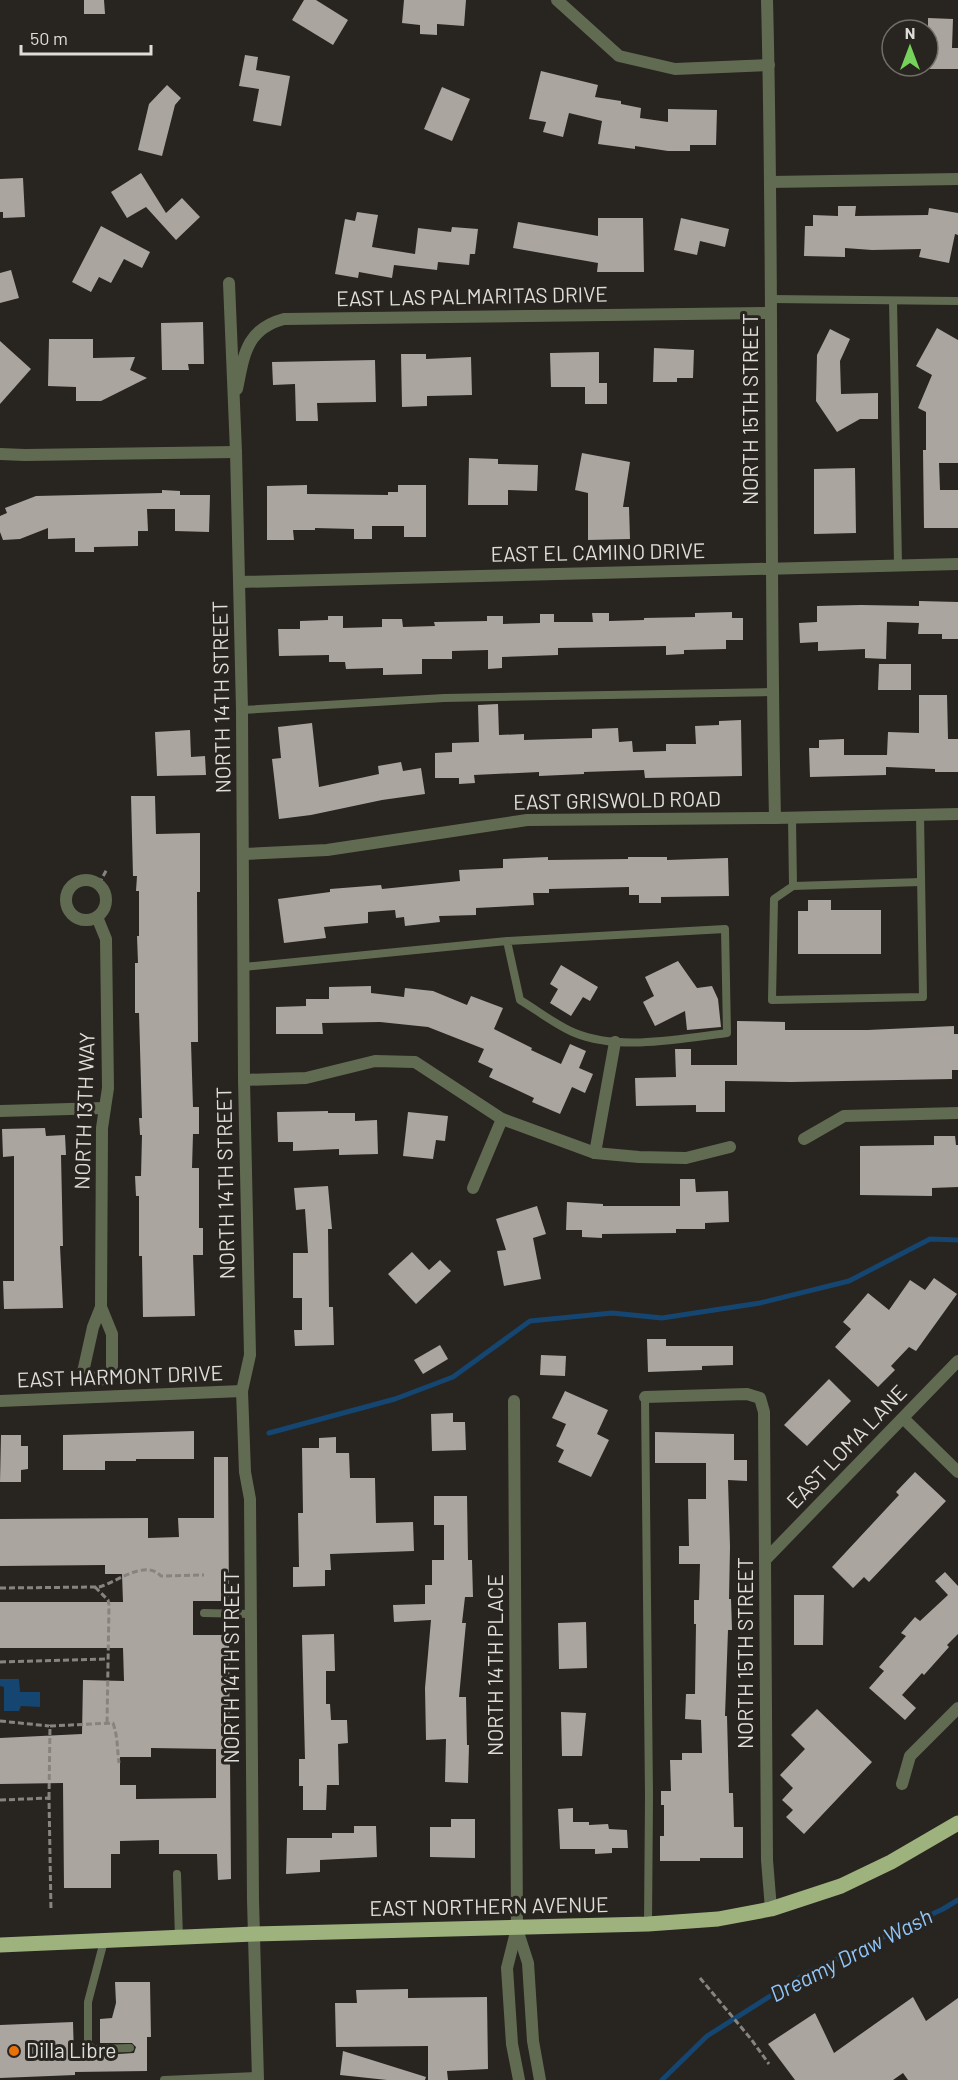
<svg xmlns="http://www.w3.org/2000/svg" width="958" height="2080" font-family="Barlow,sans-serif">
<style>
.water{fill:#144671}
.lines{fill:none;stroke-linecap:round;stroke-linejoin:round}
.stream{stroke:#144671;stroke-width:5}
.building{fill:#aba59f;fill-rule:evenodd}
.path{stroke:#878480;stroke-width:3;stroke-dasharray:6 3;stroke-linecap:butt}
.service{stroke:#616b52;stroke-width:8}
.minor{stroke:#616b52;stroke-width:12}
.primary{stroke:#9eb27d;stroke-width:15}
.food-dot{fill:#e8710a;stroke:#28241f;stroke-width:2}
.labels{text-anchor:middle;stroke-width:6;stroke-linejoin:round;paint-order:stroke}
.street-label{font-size:21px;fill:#dfddd9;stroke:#28241f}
.poi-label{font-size:21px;fill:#dfddd9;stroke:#28241f;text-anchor:start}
.water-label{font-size:22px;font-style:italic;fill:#8fc6fc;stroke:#28241f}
</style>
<rect width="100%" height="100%" fill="#28241f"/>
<polygon class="water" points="0,1679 19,1679 20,1692 40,1692 40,1707 21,1706 19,1711 4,1711 4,1687 0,1686"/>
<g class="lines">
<g class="stream">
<polyline points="269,1433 395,1399 453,1377 530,1321 612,1313 662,1318 760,1303 849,1281 930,1239 958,1240"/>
<polyline points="662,2080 707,2036 805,1974 943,1909 958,1900"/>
</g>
</g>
<g class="building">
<polygon points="84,0 104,0 105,14 84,14"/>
<polygon points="304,0 316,0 348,20 333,45 292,20"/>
<polygon points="404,0 466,0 464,26 437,24 437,35 420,34 420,25 402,23"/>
<polygon points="928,18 953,19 952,48 958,48 958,69 928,69"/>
<polygon points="245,55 258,57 256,70 290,76 281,126 253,121 259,89 239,86"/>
<polygon points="541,71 598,85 595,97 621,101 621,104 641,108 640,118 668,122 668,109 717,110 716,145 690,145 690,151 668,151 635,146 635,149 598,144 602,121 569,113 563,137 543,132 546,122 529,119"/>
<polygon points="167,85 181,98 175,105 162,156 138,150 149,104"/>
<polygon points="442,87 470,99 452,141 424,129"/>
<polygon points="141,173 166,213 182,198 200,217 176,240 146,207 127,218 111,192"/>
<polygon points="23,178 25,217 3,218 3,212 0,212 0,179"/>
<polygon points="838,206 856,206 855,216 928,215 929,208 958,213 958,235 955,234 949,263 919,257 921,249 872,250 845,248 845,257 804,256 805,226 813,226 813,215 838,216"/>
<polygon points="357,212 378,215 372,247 415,254 418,228 451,232 452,227 478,229 475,254 470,254 469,265 438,262 437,270 394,265 392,278 359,272 358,278 335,274 345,219 355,221"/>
<polygon points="598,218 643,218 644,272 597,272 598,263 513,248 518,222 598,236"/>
<polygon points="681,218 729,229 725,247 700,241 697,255 674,250"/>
<polygon points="101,226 150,252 142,268 124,259 111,283 99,277 91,292 72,282"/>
<polygon points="11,270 19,298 0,303 0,273"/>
<polygon points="203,322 204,364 188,364 189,370 162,370 161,323"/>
<polygon points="937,328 958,340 958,463 939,463 940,490 958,490 958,528 924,528 923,450 926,450 926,412 918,408 932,375 916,366"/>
<polygon points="830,329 850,339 840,361 841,394 878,393 878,419 860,419 837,432 816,401 817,355"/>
<polygon points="49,339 93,339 93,358 135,357 130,370 147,378 101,401 76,401 76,387 48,386"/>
<polygon points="0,341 31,369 0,404"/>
<polygon points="654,348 694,350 693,378 677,378 677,382 653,382"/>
<polygon points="599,352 599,383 607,383 607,404 585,404 585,387 551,387 550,353"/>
<polygon points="401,354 426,354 426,359 471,357 472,395 427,396 427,406 402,407"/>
<polygon points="375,360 376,402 317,403 318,421 296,421 295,384 273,385 272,362"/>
<polygon points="582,453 630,462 623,507 629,507 630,539 588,540 588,493 575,490"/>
<polygon points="469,458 498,459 498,464 538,465 537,491 508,490 508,505 468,505"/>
<polygon points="855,468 856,533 814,534 814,469"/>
<polygon points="307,485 307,494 388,495 388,492 398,492 398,485 426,485 426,537 404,537 404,526 372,526 372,539 354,539 354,529 315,528 315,530 293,530 294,540 267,540 267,486"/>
<polygon points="162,490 180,491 180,495 210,495 209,532 175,531 175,509 147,509 148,531 138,531 138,546 94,547 94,552 75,552 75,538 48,539 48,528 20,539 3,540 0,532 0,516 7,513 5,508 36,496 162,493"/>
<polygon points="919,601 958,602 958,639 942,639 942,634 918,634 919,623 887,622 886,659 865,658 865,649 818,651 818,642 800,643 799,623 817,622 817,606 861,605 919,606"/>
<polygon points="732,612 732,618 743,618 743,640 726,640 726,649 684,650 684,654 666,655 666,646 558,648 558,655 502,657 502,668 488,669 488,650 452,651 452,659 422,659 422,674 383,675 383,668 346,669 345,662 329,662 329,655 279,656 278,629 300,629 300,621 328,620 328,616 343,616 343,628 382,627 382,619 402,619 403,627 435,626 434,622 487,621 487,616 503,616 503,624 540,623 540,614 554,614 554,622 593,622 592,613 609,613 609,621 644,620 644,618 695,617 695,613"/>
<polygon points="879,664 911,664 911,690 878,690"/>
<polygon points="919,695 947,695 948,739 958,739 958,772 935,772 935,769 886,767 886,775 810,777 809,748 819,748 819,740 844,739 844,755 887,755 888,732 919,733"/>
<polygon points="498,704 499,735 524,734 524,740 592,738 592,729 618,728 619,742 632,741 633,752 666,751 666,744 696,744 695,726 719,725 719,721 741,720 742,776 645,778 644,770 584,772 584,774 539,776 539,772 474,775 475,783 459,784 459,778 435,778 435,753 452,752 452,743 479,742 478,705"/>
<polygon points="312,723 319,787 379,774 378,766 401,762 403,771 421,768 425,794 382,800 311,815 279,819 272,759 281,758 278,727"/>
<polygon points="190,730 191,757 205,756 206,775 157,776 155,732"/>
<polygon points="131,796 155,796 156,834 200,833 200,892 197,892 198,1042 191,1042 193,1107 199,1107 199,1134 193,1134 192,1168 199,1168 199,1228 203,1228 203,1255 193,1255 195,1316 143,1317 142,1256 139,1256 139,1196 136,1196 135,1176 141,1176 142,1135 140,1135 139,1118 142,1118 139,1013 135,1013 135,963 138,963 137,936 139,936 139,891 136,891 137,876 133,876"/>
<polygon points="548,857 548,860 628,859 628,857 667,857 667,860 728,858 729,896 661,897 661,903 639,903 639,895 629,895 629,887 549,889 549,893 533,893 534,905 476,908 476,915 439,916 440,922 405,926 404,917 396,918 395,910 368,912 368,923 324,927 326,938 284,943 278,899 330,892 330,889 381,885 382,889 460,881 459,870 503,868 503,859"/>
<polygon points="808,900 831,900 831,910 881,910 881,954 798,954 798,911 808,911"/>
<polygon points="678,961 697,988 712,986 718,999 721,1027 687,1030 685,1011 655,1026 643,1002 654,996 645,977"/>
<polygon points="561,965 598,987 590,1001 583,997 571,1016 550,1003 558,989 550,984"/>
<polygon points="371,986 371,993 404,997 405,988 433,991 467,1005 471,996 503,1008 494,1029 532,1048 531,1050 561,1064 570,1044 586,1051 579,1068 593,1074 585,1093 572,1087 560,1114 532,1102 534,1098 489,1077 493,1069 478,1062 484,1049 428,1027 380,1022 322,1023 323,1034 276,1034 276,1007 306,1006 306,999 329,999 329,987"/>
<polygon points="737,1021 785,1022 785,1030 868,1030 954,1026 954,1034 958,1034 958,1070 952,1070 952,1079 791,1082 725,1081 725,1112 696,1112 696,1105 636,1106 635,1078 676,1077 675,1049 691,1049 691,1065 737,1065"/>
<polygon points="328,1111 328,1113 355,1113 355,1121 377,1120 378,1154 339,1155 339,1149 293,1151 293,1142 278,1142 277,1112"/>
<polygon points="408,1112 448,1116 445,1141 436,1140 433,1159 403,1156"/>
<polygon points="45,1128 46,1136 65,1135 66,1155 61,1155 63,1246 60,1246 63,1308 4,1309 3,1281 14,1281 14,1156 3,1157 2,1129"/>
<polygon points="934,1136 955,1136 956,1145 958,1145 958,1187 932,1188 932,1196 860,1195 860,1146 934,1145"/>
<polygon points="680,1179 695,1179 696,1192 728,1191 729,1222 705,1223 705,1229 676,1229 676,1233 602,1234 602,1238 582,1237 582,1230 566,1230 567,1202 603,1204 603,1206 680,1206"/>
<polygon points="328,1186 332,1229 328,1229 329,1307 333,1307 334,1345 295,1346 294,1330 302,1330 302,1298 293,1298 293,1253 308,1253 305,1209 296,1210 294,1188"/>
<polygon points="537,1206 546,1234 533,1238 541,1279 504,1286 497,1251 506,1250 496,1219"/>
<polygon points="412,1252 429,1270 440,1260 451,1271 416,1304 388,1274"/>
<polygon points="934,1278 957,1294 916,1351 909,1347 891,1366 895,1370 878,1387 835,1347 851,1329 843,1322 868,1293 889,1310 910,1280 925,1290"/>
<polygon points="647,1339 666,1339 666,1346 733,1346 733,1365 702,1366 702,1370 648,1372"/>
<polygon points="440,1345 448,1359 423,1374 414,1360"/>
<polygon points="541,1355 566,1356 565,1376 540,1375"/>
<polygon points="829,1379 851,1401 807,1446 784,1425"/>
<polygon points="565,1391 608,1410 597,1434 609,1440 591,1477 558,1462 564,1450 556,1446 566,1424 552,1418"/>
<polygon points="453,1413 453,1422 465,1422 466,1450 432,1451 431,1414"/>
<polygon points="194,1431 194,1459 136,1459 136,1461 105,1461 105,1470 63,1470 63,1435"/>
<polygon points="655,1432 734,1434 734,1460 747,1460 747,1481 728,1480 730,1547 729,1599 731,1599 732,1630 728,1630 725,1716 727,1716 729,1793 733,1793 734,1827 743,1827 743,1858 700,1858 700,1861 660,1861 660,1836 664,1836 664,1805 661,1805 661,1791 671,1791 670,1760 682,1760 682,1753 702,1753 701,1720 685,1719 686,1694 695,1694 696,1624 694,1624 694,1600 699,1600 700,1564 679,1564 679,1546 689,1546 688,1499 706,1499 706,1463 655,1463"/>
<polygon points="1,1435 21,1435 21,1446 28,1446 28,1469 21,1470 21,1482 0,1482"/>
<polygon points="336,1437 336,1453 349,1453 350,1478 375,1478 376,1523 413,1522 414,1551 330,1554 331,1570 325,1570 325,1586 293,1587 293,1567 299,1567 298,1513 303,1513 302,1448 319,1448 319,1438"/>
<path d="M214 1457H228L229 1601H193V1635H229L231 1879 218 1880 217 1854H159V1840L120 1841V1854H111V1888H64L63 1783 0 1784V1738L82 1734 83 1680 124 1681 123 1648H0V1602H123L122 1574H105V1565L0 1566V1519L148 1518V1538L179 1537 178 1518H214ZM151 1748 216 1749V1798L136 1799V1785H120V1757H151Z"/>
<polygon points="915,1472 946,1501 869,1582 864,1577 853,1588 832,1567 899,1495 896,1492"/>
<polygon points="434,1496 467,1496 468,1560 472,1560 473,1597 465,1597 462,1623 466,1623 459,1697 466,1697 467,1745 469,1745 468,1783 445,1782 446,1739 426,1740 425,1688 431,1620 394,1622 393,1605 425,1604 425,1585 432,1585 432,1560 444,1560 444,1525 434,1525"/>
<polygon points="945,1572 958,1586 958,1634 947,1645 949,1647 924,1675 922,1673 902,1695 916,1708 905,1720 869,1688 884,1671 879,1667 906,1636 901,1633 915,1617 920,1621 948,1595 935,1581"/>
<polygon points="794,1595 824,1595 823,1645 794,1645"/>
<polygon points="586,1622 587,1668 559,1669 558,1623"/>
<polygon points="334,1634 335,1671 326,1671 326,1704 330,1704 331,1720 347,1720 348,1743 338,1744 339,1785 327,1785 326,1810 303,1810 303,1786 299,1786 299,1759 305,1759 302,1635"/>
<polygon points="817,1709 872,1762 804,1834 786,1817 793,1810 782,1800 793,1788 780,1775 805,1749 791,1735"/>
<polygon points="561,1712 586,1713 582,1756 562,1756"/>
<polygon points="573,1808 573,1822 589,1822 589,1825 608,1824 609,1829 627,1830 628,1848 612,1848 612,1853 595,1854 595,1849 560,1849 558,1809"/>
<polygon points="451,1819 475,1819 475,1858 430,1857 430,1827 451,1827"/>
<polygon points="354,1826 376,1826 377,1857 320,1860 320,1872 286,1874 287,1838 332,1838 332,1833 354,1833"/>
<polygon points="115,1982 150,1982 151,2037 147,2037 147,2071 75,2072 75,2075 0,2078 0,2025 73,2022 74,2057 134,2053 136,2047 132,2043 100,2043 100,2019 112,2018 116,2003"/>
<polygon points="408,1989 408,1998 487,1997 488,2069 447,2071 448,2080 428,2080 428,2046 336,2047 335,2003 357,2003 356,1990"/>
<polygon points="913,1997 926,2021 958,1998 958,2080 908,2080 903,2073 893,2080 795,2080 768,2044 815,2013 834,2053"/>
<polygon points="343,2051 426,2077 425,2080 387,2080 340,2075"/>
</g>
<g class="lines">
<g class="path">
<polyline points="99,884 107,869"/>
<polyline points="95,1587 108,1600 109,1605 107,1724"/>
<path d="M0 1588 99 1587C117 1582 145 1559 161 1576L204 1575"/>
<polyline points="0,1662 107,1659"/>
<polyline points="0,1721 49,1726"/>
<path d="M49 1798 50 1726 113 1723C118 1737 117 1749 119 1763"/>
<polyline points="0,1800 49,1798 51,1911"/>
<polyline points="700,1978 751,2039 769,2064"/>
</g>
<g class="service">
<polyline points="770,299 958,301"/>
<polyline points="893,301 898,565"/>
<polyline points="242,710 444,698 772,692"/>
<polyline points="792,818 793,886 774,899 772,1000 923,997 920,815"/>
<polyline points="793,886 921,882"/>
<path d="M243 967 507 941 725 929 727 1033C681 1039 618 1051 575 1033 557 1026 537 1010 520 1000L507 941"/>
<polyline points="645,1397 649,1797 648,1924"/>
<polyline points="204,1613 251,1614"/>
<polyline points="177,1874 179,1938"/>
<polyline points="104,1941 88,2002 88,2045 94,2049 130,2048"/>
<polyline points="164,2080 258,2076"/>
</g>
<g class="minor">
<polyline points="557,0 619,56 675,69 769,65"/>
<path d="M767 0C774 273 769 545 775 818"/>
<polyline points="770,182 958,179"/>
<polyline points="229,283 236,452 242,710 244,1080 250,1355 242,1391 245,1472 250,1499 253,1900 258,2080"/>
<path d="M237 389C244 355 246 329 284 319L770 313"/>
<polyline points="0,454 25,455 236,452"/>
<polyline points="240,582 958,564"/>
<polyline points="244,854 327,850 527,820 775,818 958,814"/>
<circle cx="86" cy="900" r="20"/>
<polyline points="97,917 106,939 108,1088 102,1128 101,1307 112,1334 112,1375 98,1381"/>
<polyline points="244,1080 306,1078 375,1061 415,1062 502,1119 595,1153 639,1157 686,1158 730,1147"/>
<polyline points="0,1111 105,1108"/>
<polyline points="804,1139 844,1116 958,1113"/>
<polyline points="595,1153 615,1042"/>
<polyline points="473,1188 502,1119"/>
<polyline points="98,1381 83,1372 93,1327 101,1307"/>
<polyline points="645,1397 747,1394 760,1398 764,1412 767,1860 771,1909"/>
<polyline points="0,1401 242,1391"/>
<polyline points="514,1401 517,1928 507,1968 512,2044 519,2080"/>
<polyline points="903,1418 958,1472"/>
<polyline points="765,1560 958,1361"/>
<polyline points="902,1784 910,1756 958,1708"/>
<polyline points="517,1929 528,1963 533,2041 540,2080"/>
</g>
<polyline class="primary" points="0,1945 254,1934 648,1924 718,1919 771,1909 841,1886 891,1862 958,1823"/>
</g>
<circle class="food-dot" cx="14" cy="2051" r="6"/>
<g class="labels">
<g class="street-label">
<text transform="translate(472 297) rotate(-1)" y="7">EAST LAS PALMARITAS DRIVE</text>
<text transform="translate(751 409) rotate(-90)" y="7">NORTH 15TH STREET</text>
<text transform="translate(598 553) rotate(-1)" y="7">EAST EL CAMINO DRIVE</text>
<text transform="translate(222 697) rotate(-91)" y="7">NORTH 14TH STREET</text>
<text transform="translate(617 801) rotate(-1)" y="7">EAST GRISWOLD ROAD</text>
<text transform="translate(85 1111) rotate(-88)" y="7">NORTH 13TH WAY</text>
<text transform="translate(226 1183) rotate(-91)" y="7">NORTH 14TH STREET</text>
<text transform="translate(120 1377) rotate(-2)" y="7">EAST HARMONT DRIVE</text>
<text transform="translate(847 1447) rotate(-46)" y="7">EAST LOMA LANE</text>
<text transform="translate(746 1653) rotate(-90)" y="7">NORTH 15TH STREET</text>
<text transform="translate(496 1665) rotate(-90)" y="7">NORTH 14TH PLACE</text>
<text transform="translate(232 1667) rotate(-90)" y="7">NORTH 14TH STREET</text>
<text transform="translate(489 1907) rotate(-1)" y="7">EAST NORTHERN AVENUE</text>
</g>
<g class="poi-label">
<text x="26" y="2058">Dilla Libre</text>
</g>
<g class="water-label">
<text transform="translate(851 1955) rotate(-27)" y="8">Dreamy Draw Wash</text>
</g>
</g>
<g transform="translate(910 48)"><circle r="28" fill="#28241f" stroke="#716e69" stroke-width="1.5"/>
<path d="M0-4.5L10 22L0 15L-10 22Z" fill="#76d25a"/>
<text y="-9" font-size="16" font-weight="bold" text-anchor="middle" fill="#dfddd9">N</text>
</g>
<path d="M21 45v9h130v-9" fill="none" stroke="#dfddd9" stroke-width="3"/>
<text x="30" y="45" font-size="18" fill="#dfddd9" stroke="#28241f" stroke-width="4.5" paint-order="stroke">50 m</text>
</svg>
